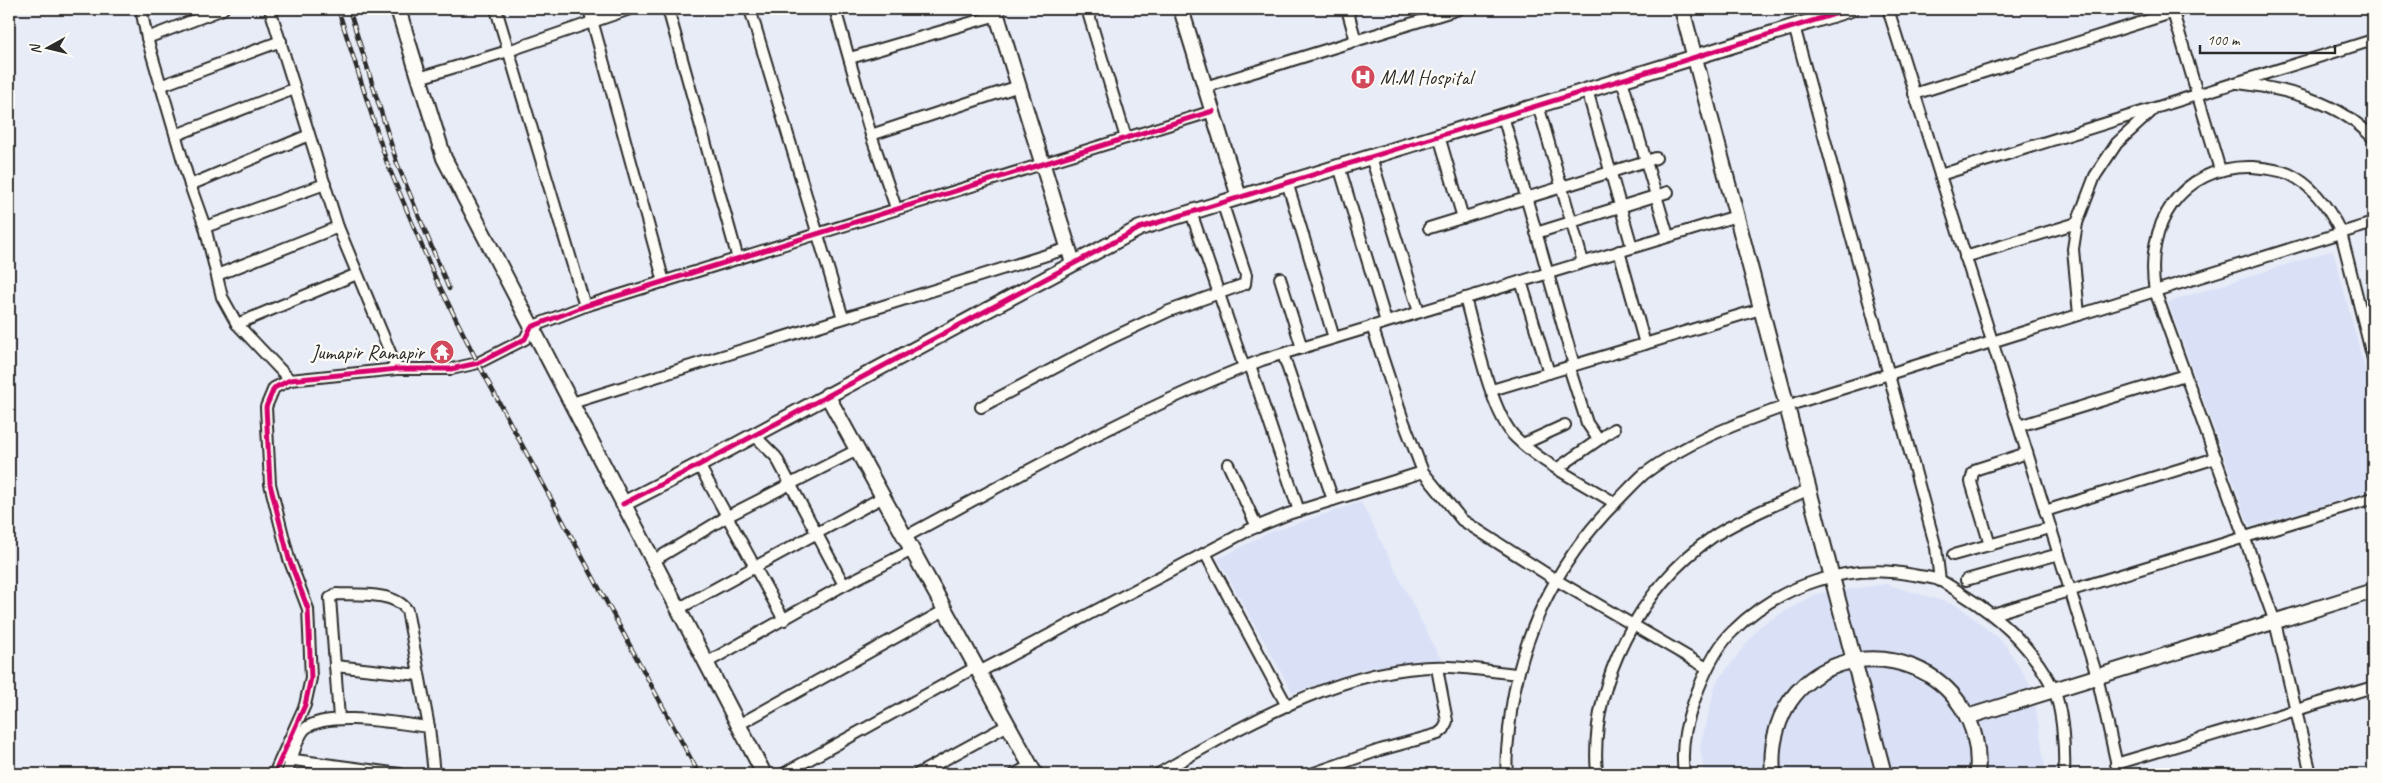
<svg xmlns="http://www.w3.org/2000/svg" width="2382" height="783" font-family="Caveat,sans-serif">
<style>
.built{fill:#dae1f7}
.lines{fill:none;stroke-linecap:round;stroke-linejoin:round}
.street-casing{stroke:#2b2b2b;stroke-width:14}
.secondary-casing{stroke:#2b2b2b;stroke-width:18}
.street{stroke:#fdfcf7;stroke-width:10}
.secondary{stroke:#fdfcf7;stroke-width:14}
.rail-casing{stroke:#2b2b2b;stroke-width:4.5}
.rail{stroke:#fdfcf7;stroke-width:2.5;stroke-dasharray:8;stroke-linecap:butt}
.cycleway-casing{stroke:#fdfcf7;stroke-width:8}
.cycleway{stroke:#d6006c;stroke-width:5}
.labels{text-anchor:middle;stroke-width:4.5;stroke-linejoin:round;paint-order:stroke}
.poi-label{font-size:20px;fill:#2b2b2b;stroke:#fdfcf7;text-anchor:start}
</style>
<rect width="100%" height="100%" fill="#e8ecf7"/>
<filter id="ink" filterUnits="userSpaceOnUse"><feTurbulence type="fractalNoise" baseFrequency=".02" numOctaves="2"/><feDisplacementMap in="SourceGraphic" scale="10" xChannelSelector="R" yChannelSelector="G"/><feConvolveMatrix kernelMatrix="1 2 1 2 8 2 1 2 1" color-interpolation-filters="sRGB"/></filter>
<g filter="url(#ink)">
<g class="built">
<polygon points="2333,250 2373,399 2373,490 2250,527 2168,302"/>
<polygon points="1361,502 1441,660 1364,669 1293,693 1218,559 1268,533"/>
<polygon points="1886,584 1959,606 2005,644 2033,689 2046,774 1704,774 1700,746 1716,683 1760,626 1815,594"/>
</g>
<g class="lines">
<defs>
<g id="street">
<polyline points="141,9 147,38 190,185 205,227 222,297 237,324 290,380"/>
<polyline points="270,9 338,227 397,369"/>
<polyline points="496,9 585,306"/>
<polyline points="589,9 664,282"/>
<polyline points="668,9 738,259"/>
<polyline points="750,9 843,318"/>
<polyline points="835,9 871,135 896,208"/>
<polyline points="1087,9 1126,138"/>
<polyline points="1347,9 1356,41"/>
<polyline points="1888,9 2097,676 2119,774"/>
<polyline points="2172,9 2220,170"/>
<polyline points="1794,26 1936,548 1940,581"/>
<polyline points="147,38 223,9"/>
<polyline points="850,58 997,15"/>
<polyline points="419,78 508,51 630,9"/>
<polyline points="1622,80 1668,236"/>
<path d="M2238 83C2287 89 2338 101 2373 138"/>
<polyline points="160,86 281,41"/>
<polyline points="1205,87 1459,9"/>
<polyline points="1587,90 1632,247"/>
<polyline points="1914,94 2184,9"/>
<polyline points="1538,105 1583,262"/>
<polyline points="1503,116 1574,365"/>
<polyline points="176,135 294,89"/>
<polyline points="871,135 1019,86"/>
<polyline points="1439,136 1463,218"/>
<polyline points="1371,157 1419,312"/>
<polyline points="1339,166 1386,322"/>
<polyline points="1940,175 2373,40"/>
<polyline points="1287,182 1334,338"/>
<polyline points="190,185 309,135"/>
<polyline points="1191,212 1244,367"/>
<polyline points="205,227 325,184"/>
<polyline points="1429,228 1656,158"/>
<polyline points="1536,233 1668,192"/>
<polyline points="1619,251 1645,344"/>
<polyline points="1965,257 2077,223"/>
<polyline points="217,275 338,227"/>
<polyline points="1280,278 1302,348"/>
<polyline points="1521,281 1549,373"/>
<path d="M1465 298C1475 333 1491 414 1516 438 1544 465 1583 483 1615 503"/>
<polyline points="2079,315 2073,249 2077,223 2095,176 2117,143 2154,109"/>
<polyline points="237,324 357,274"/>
<polyline points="1372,326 1402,417 1423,472 1462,520 1556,580 1707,668"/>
<polyline points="1283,354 1333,500"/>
<polyline points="1250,365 1299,511"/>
<polyline points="1569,367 1587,423 1598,439"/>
<polyline points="1492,390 1754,311"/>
<polyline points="572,403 1069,248"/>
<polyline points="981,407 1105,341 1169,311 1245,284 1246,275 1222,202"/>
<polyline points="2019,426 2185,375"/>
<polyline points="753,434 776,457 844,585"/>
<polyline points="1523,444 1565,425"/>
<polyline points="1228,464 1257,527"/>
<polyline points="699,465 784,620"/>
<polyline points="1558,468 1614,429"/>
<polyline points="2045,511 2216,458"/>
<path d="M905 537C1022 474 1138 408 1262 360L1730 218"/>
<polyline points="1990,545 1971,482 1973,473 1977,469 2027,453"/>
<polyline points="1205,553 1287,706"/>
<polyline points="1953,555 2050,528"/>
<polyline points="653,561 728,516 857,450"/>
<polyline points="1966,580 2059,554"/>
<polyline points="678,609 883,497"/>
<polyline points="1993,614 2373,498"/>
<polyline points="706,663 844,585 912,550"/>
<polyline points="335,666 419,675"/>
<polyline points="979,672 1249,530 1288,514 1423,472"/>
<path d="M339 718 330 598 336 594C357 595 394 591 407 610L429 727 434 774"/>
<polyline points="738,725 945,610"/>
<polyline points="287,759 400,774"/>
<polyline points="2116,764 2373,687"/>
<polyline points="274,774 305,705 311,678 308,609 289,559 270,484 266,407 274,388 290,380 397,369 451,369 478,363 525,339 531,327 585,306 1213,111"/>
<path d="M287 774C290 764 298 734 306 728 329 710 400 724 429 727"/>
<polyline points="783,774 976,667"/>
<polyline points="918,774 1008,725"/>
<polyline points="1015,774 1030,766"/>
<path d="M1158 774C1244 725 1347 663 1450 667 1473 668 1496 672 1518 674"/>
<polyline points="1311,774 1380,750 1438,734 1444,729 1447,721 1437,668"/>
<path d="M1507 774C1505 759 1508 744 1509 729 1517 642 1555 563 1617 501 1626 492 1635 482 1644 474 1685 443 1733 425 1780 408L2373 223"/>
<path d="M1597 774C1589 684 1640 587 1714 536 1742 518 1773 506 1803 492"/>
<path d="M1684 774C1680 742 1687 720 1698 690 1706 670 1717 646 1733 631 1779 585 1849 562 1914 575 1922 577 1931 577 1939 580 1948 584 1957 591 1965 596 2002 619 2033 649 2053 688 2063 709 2065 752 2064 774"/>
<path d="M2311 774 2275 622 2155 291C2144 226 2180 165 2252 167 2264 168 2277 169 2289 174 2313 185 2330 210 2341 233L2373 359"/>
</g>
<g id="secondary">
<polyline points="398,9 444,158 764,774"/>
<polyline points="995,9 1073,263"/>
<polyline points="1181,9 1239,197"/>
<polyline points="1682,9 1884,774"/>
<polyline points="827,395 1035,774"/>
<polyline points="623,504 699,465 1140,228 1851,9"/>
<polyline points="1967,717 2373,591"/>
<path d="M1773 774C1772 761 1772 749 1775 737 1794 647 1912 633 1961 706 1974 725 1980 751 1977 774"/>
</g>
</defs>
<use href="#street" class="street-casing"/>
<use href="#secondary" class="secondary-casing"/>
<use href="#street" class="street"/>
<use href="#secondary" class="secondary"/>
<defs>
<g id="rail">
<polyline points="338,9 387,163 435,277 478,363 699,774"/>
<polyline points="349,9 397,163 449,289"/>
</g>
</defs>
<use href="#rail" class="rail-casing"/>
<use href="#rail" class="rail"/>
<defs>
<g id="cycleway">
<polyline points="623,504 699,465 1140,228 1851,9"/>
<polyline points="274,774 305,705 311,678 308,609 289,559 270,484 266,407 274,388 290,380 397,369 451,369 478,363 525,339 531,327 585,306 1213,111"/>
</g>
</defs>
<use href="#cycleway" class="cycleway-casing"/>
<use href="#cycleway" class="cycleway"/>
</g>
</g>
<defs>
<symbol id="hospital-disc" viewBox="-11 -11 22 22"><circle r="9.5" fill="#d1495b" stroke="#fdfcf7"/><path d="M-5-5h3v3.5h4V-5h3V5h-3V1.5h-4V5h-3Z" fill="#fff"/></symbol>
<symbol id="temple-disc" viewBox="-11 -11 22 22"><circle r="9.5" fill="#d1495b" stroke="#fdfcf7"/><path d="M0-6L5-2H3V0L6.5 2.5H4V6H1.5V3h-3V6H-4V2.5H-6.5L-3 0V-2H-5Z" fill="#fff"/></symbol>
</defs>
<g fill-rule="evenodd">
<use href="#hospital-disc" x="1349" y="63" width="28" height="28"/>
<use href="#temple-disc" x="428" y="338" width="28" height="28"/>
</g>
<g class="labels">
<g class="poi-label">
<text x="1380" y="84">M.M Hospital</text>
<text x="424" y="359" text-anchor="end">Jumapir Ramapir</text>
</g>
</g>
<rect width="2382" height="783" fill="none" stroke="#fdfcf7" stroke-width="30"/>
<rect x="15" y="15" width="2352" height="753" fill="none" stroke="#2b2b2b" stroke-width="2" filter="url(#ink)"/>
<g transform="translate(48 48) rotate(262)" stroke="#fdfcf7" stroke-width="4" paint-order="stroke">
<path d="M0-4L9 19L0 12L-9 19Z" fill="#2b2b2b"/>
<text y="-8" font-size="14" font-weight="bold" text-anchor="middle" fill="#2b2b2b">N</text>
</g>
<path d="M2200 45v8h135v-8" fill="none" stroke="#2b2b2b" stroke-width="2.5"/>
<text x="2207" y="45" font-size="15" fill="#2b2b2b" stroke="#fdfcf7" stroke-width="4" paint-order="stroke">100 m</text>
</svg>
